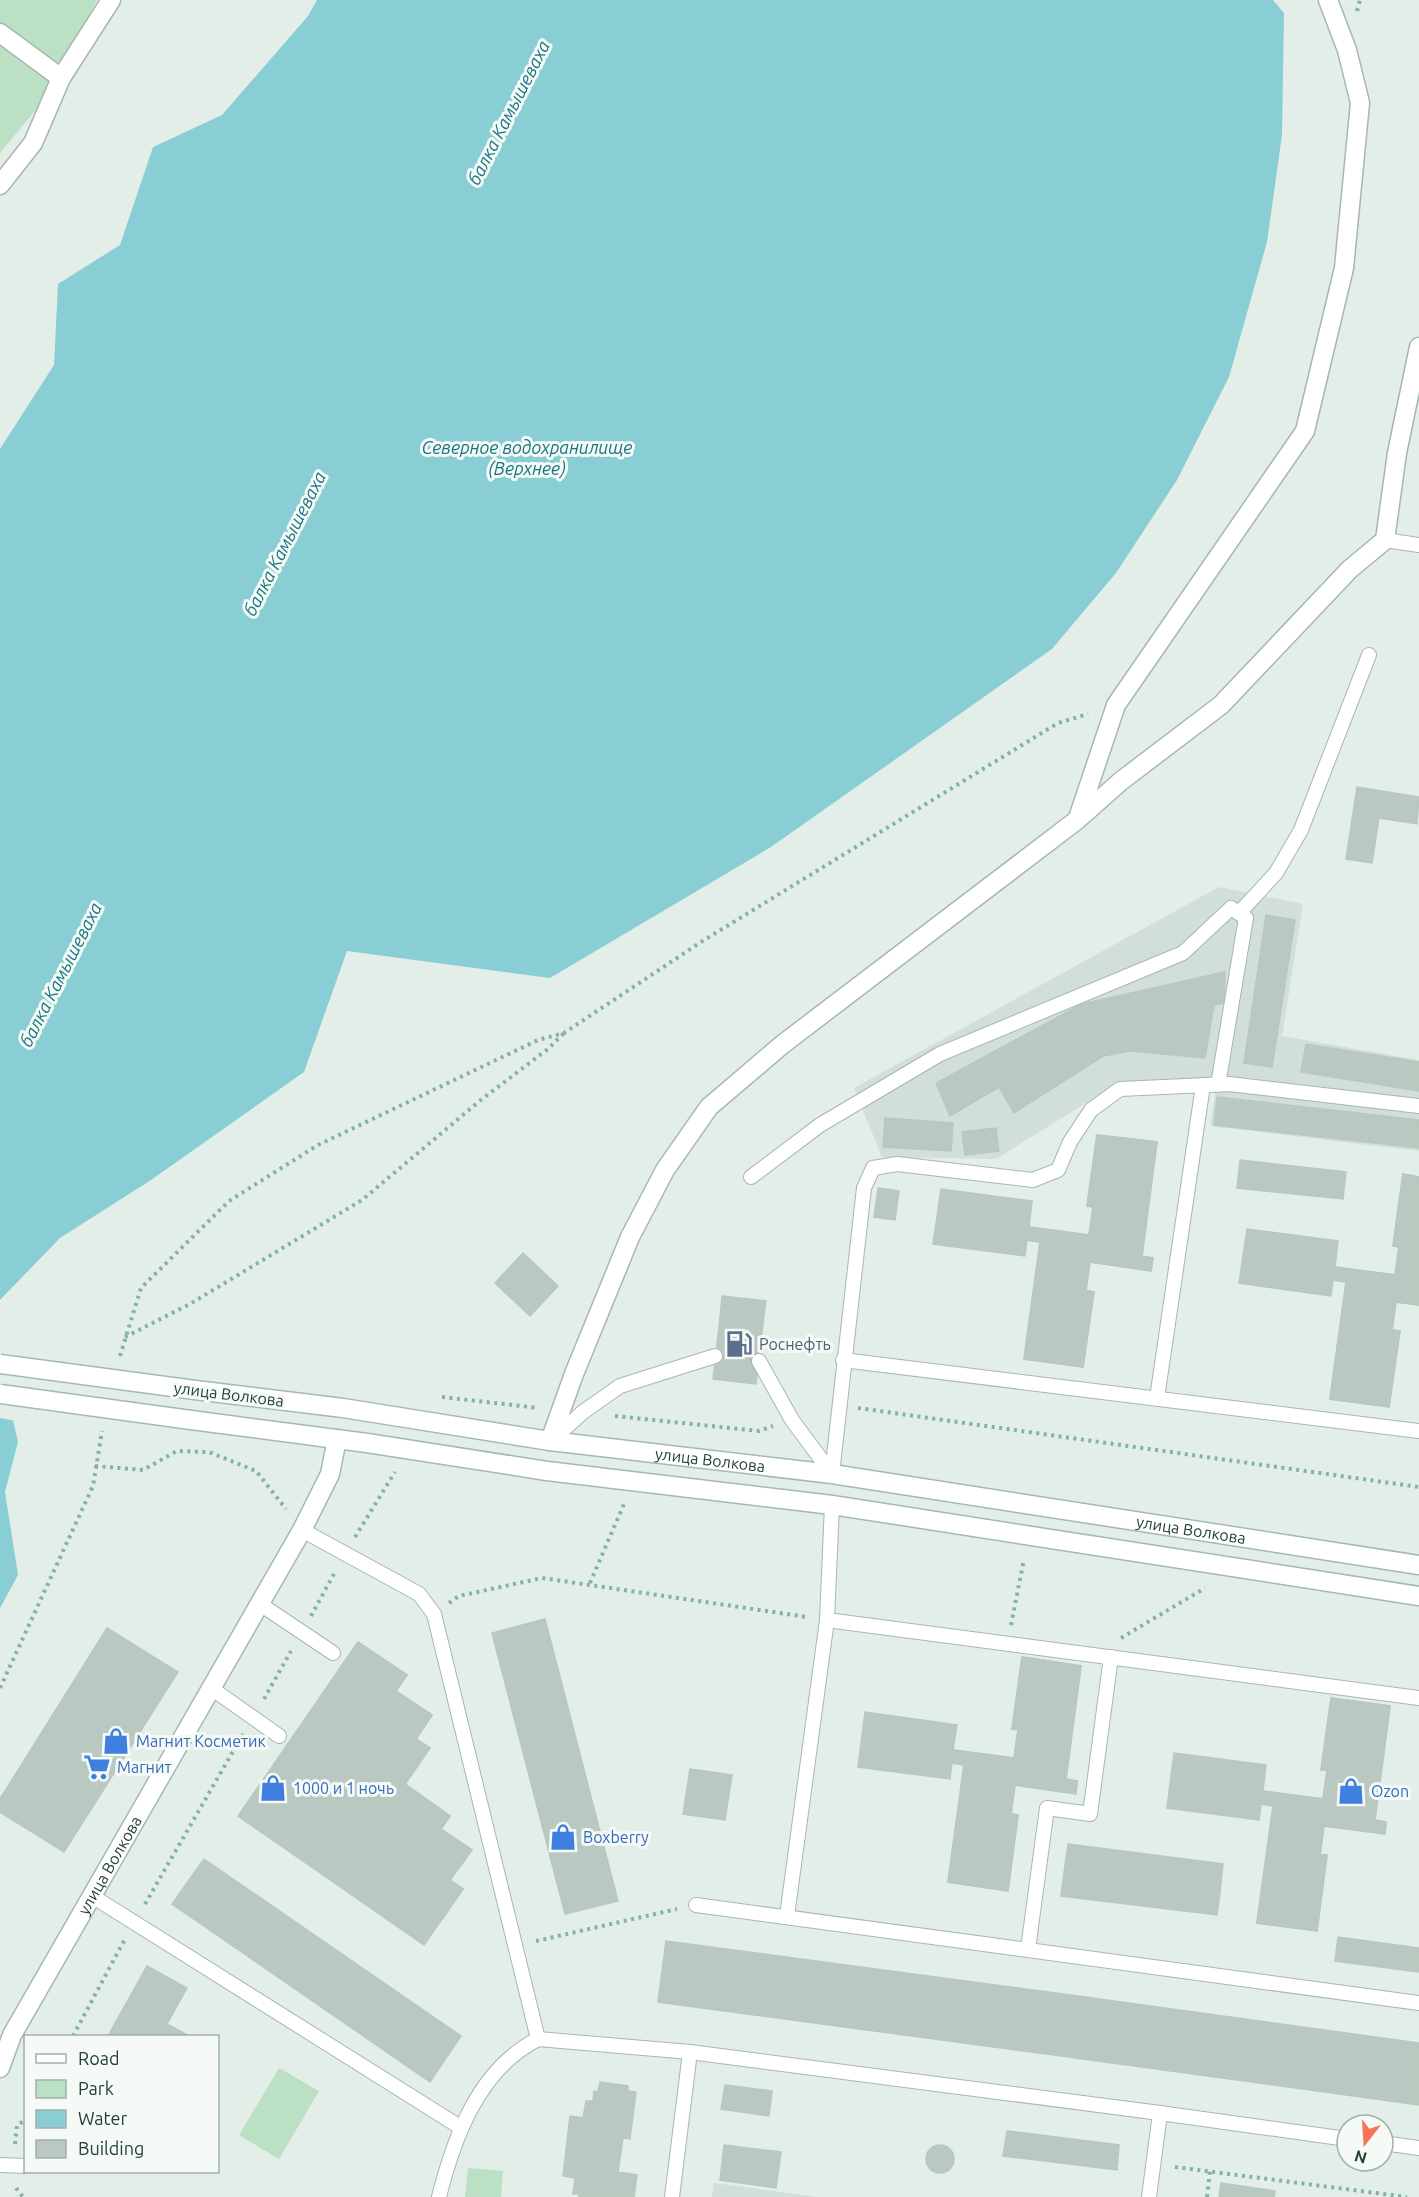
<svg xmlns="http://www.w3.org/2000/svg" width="1419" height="2197" font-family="Ubuntu,sans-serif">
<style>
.built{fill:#d2ded8}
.green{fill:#bce0c4}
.water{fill:#8aced5}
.pier{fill:#e4eee9}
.building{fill:#b9c9c2;stroke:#b6c8bf;stroke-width:1.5}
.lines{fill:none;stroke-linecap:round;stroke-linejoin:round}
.lane-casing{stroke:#a6b7b0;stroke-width:16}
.street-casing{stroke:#a6b7b0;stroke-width:21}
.secondary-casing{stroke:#a2bab0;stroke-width:21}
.path{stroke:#83b3a1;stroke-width:4;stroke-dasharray:3 4.5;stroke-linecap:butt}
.lane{stroke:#fff;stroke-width:14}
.street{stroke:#fff;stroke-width:18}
.secondary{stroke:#fff;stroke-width:18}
.secondary-bridge-casing{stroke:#a2bab0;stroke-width:21;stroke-linecap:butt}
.secondary-bridge{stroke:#fff;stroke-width:18}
.labels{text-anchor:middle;stroke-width:6;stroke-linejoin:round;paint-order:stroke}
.service-label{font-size:16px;fill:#4e5e75;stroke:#f5faf7;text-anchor:start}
.street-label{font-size:16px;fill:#224137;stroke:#f5faf7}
.shop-label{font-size:16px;fill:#366cbe;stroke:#f5faf7;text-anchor:start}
.water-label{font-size:18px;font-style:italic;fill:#197680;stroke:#f5faf7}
</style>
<rect width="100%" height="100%" fill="#e4eee9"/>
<g class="built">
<polygon points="1219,887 1303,904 1282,1036 1419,1060 1419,1151 1210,1126 1215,1095 1207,1080 1118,1083 996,1159 882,1157 854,1088"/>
<polygon points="714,2183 817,2197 712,2197"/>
</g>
<g class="green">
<polygon points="0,0 97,0 44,100 0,153"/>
<polygon points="279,2068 319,2091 279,2159 239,2135"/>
<polygon points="468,2168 503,2171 501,2197 465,2197"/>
</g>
<g class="water">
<polygon points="317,0 1273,0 1284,13 1282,135 1267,242 1229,377 1177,480 1116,573 1052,649 771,847 550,978 347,951 304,1072 151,1180 60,1238 0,1300 0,449 54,365 58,284 120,245 153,147 222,115 308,16"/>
<polygon points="0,1363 18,1442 5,1492 18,1575 0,1608"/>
</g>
<polygon class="pier" points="0,1360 3,1363 16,1421 0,1418"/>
<g class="building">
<polygon points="1357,787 1419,797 1417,824 1379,818 1372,863 1346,859"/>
<polygon points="1266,915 1295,920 1272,1067 1244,1063"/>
<polygon points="1225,972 1224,1003 1214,1005 1205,1058 1130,1051 1103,1056 1014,1113 999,1087 950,1116 936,1083 1082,1004"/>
<polygon points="1306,1044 1419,1062 1419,1091 1301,1072"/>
<polygon points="1217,1097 1419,1120 1419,1148 1214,1125"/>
<polygon points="885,1118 953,1123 951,1151 883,1147"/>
<polygon points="996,1128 999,1151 965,1155 962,1132"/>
<polygon points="1097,1135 1157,1142 1142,1256 1153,1258 1151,1271 1090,1262 1086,1290 1094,1292 1083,1367 1024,1359 1040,1242 1027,1240 1025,1256 933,1244 941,1189 1032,1201 1029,1227 1089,1235 1093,1207 1087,1206"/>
<polygon points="1097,1135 1157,1142 1142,1256 1153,1258 1151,1271 1090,1262 1086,1290 1094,1292 1083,1367 1024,1359 1040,1242 1027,1240 1029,1227 1089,1235 1093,1207 1087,1206"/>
<polygon points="1240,1160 1346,1172 1343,1199 1237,1188"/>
<polygon points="1403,1174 1419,1177 1419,1305 1396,1302 1392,1330 1400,1331 1389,1407 1330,1399 1346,1282 1333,1280 1331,1296 1239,1283 1247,1229 1338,1241 1335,1267 1395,1275 1399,1247 1393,1246"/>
<polygon points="1403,1174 1419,1177 1419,1305 1396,1302 1392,1330 1400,1331 1389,1407 1330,1399 1346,1282 1333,1280 1335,1267 1395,1275 1399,1247 1393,1246"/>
<polygon points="878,1188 899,1191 895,1220 874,1217"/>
<polygon points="523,1253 558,1286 530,1316 495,1283"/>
<polygon points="722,1296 766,1301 763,1323 720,1318"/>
<polygon points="720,1318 763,1323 756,1384 713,1379"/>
<polygon points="545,1619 618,1901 565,1914 492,1633"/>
<polygon points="107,1628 178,1672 64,1852 0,1812 0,1799"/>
<polygon points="358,1642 407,1675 396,1691 432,1715 416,1739 430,1748 405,1784 450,1816 441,1829 472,1850 450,1880 463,1889 441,1921 382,1881 404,1849 361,1819 387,1781 344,1752 369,1715 327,1687"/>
<polygon points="358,1642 407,1675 396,1691 432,1715 416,1739 430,1748 405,1784 450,1816 441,1829 472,1850 450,1880 463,1889 424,1945 238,1816"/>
<polygon points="1022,1657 1081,1666 1066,1779 1077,1781 1076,1794 1015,1785 1011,1814 1018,1815 1008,1891 948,1882 964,1765 952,1763 953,1750 1014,1758 1018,1730 1012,1729"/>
<polygon points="1022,1657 1081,1666 1066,1779 1077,1781 1076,1794 1015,1785 1011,1814 1018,1815 1008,1891 948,1882 964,1765 952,1763 950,1779 858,1767 865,1712 957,1725 953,1750 1014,1758 1018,1730 1012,1729"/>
<polygon points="1331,1698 1390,1706 1375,1820 1386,1822 1385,1834 1324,1826 1320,1855 1327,1855 1317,1931 1257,1923 1273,1806 1261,1804 1259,1820 1167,1808 1174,1753 1266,1765 1263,1791 1323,1799 1327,1770 1321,1770"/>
<polygon points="1331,1698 1390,1706 1375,1820 1386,1822 1385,1834 1324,1826 1320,1855 1327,1855 1317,1931 1257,1923 1273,1806 1261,1804 1263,1791 1323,1799 1327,1770 1321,1770"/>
<polygon points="690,1769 732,1775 725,1820 683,1814"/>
<polygon points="1068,1844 1223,1864 1220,1892 1064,1873"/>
<polygon points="204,1859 461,2036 430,2082 172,1904"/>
<polygon points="1064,1873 1220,1892 1217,1915 1061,1896"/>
<polygon points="1338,1937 1419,1948 1419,1972 1335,1961"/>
<polygon points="666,1941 1085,1997 1076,2058 658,2002"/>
<polygon points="147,1966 187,1988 167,2024 189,2036 108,2036"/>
<polygon points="1085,1997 1419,2043 1419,2105 1076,2058"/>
<polygon points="600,2082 628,2086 628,2091 636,2092 630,2139 623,2138 618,2172 637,2175 634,2197 579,2197 579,2194 573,2194 575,2178 563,2176 570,2116 583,2118 586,2101 593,2101 594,2091 598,2092"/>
<polygon points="725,2085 772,2091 769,2116 721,2109"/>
<polygon points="1007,2131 1119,2145 1117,2170 1003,2156"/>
<polygon points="724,2145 781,2152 776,2188 720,2180"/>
<circle cx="940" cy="2159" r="14"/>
<polygon points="1221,2183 1275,2191 1274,2197 1219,2197"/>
</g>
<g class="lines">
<defs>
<g id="lane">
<polyline points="1385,540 1419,545"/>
<polyline points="1239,913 1276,873 1301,830 1369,655"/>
<polyline points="751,1177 820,1125 940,1054 1183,953 1231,908 1246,918 1218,1085"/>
<polyline points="843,1360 1419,1431"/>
<polyline points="759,1361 792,1420 832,1474"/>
<polyline points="1157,1398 1203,1085"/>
<polyline points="552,1440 583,1412 620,1386 715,1356"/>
<polyline points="832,1474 864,1188 873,1168 897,1164 1033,1180 1058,1170 1070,1142 1091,1110 1120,1089 1229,1084 1419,1106"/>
<polyline points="832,1505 827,1620 1419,1698"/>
<polyline points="302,1530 419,1594 434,1614 538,2039"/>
<polyline points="260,1604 333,1653"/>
<polyline points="211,1688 279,1736"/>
<polyline points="92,1896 460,2127"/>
<polyline points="696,1905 1419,2003"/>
<polyline points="787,1916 827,1620"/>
<polyline points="1028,1949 1047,1808 1090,1814 1111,1657"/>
<polyline points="1160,2113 1347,2139"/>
<polyline points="1383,2143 1419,2148"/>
<polyline points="0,2165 26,2166"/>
<path d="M439 2197C454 2137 479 2069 538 2039L690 2052 1160 2113 1149 2197"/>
<polyline points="672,2197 690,2052"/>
</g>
<g id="street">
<polyline points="0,33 61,78"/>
<polyline points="0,185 33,143 61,78 111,0"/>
<polyline points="1078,818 1116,705 1305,431 1344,268 1360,103 1347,50 1328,0"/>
<polyline points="550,1441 574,1374 630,1237 665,1170 709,1107 783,1044 1077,820 1121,781 1221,705 1350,569 1385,540 1397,453 1419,347"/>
</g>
<g id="secondary">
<path id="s1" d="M195 1390 343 1408 550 1441 832 1474 1419 1565"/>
<polyline points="191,1420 367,1443 547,1471 832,1505 1419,1596"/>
<path id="s2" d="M0 2068 12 2035 302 1530 330 1474 337 1439"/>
</g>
</defs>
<use href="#lane" class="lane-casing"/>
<use href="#street" class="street-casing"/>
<use href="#secondary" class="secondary-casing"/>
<g class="path">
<polyline points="1357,11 1360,0"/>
<polyline points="125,1337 190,1304 362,1200 482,1099 548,1049 564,1033"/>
<polyline points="120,1356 141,1288 229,1201 318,1145 538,1040 564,1033 701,942 1058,723 1088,714"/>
<polyline points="442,1397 539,1408"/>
<polyline points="858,1408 1419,1487"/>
<polyline points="615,1416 759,1431 773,1426"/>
<polyline points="95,1466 143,1470 177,1451 209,1452 256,1471 286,1509"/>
<polyline points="355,1537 395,1472"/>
<polyline points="590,1583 624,1504"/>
<polyline points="449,1603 459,1596 542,1578 807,1617"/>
<polyline points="311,1616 335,1572"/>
<polyline points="1011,1625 1024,1559"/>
<polyline points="1121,1638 1205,1588"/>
<polyline points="0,1688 93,1486 102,1431"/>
<polyline points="264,1699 291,1651"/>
<polyline points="145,1904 243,1734"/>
<polyline points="536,1941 677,1909"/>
<polyline points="73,2036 125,1939"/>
<polyline points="15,2144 17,2125 26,2120"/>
<polyline points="1175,2167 1407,2197"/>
<polyline points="16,2188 23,2197"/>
<polyline points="1207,2197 1210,2171"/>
</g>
<use href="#lane" class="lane"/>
<use href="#street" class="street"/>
<use href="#secondary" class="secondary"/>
<defs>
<g id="secondary-bridge">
<polyline points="0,1364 195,1390"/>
<polyline points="0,1394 191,1420"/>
</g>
</defs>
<use href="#secondary-bridge" class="secondary-bridge-casing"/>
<use href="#secondary-bridge" class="secondary-bridge"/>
</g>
<defs>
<symbol id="fuel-bare" viewBox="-9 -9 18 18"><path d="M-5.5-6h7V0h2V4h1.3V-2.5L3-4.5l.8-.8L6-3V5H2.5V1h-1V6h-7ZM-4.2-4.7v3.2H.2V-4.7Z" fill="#5c6f8a" stroke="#f5faf7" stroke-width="2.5" paint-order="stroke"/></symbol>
<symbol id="shop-bare" viewBox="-9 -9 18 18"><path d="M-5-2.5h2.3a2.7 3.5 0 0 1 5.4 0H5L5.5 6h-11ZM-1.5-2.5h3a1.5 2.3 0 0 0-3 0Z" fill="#3f7fe0" stroke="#f5faf7" stroke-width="2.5" paint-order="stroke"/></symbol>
<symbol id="supermarket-bare" viewBox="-9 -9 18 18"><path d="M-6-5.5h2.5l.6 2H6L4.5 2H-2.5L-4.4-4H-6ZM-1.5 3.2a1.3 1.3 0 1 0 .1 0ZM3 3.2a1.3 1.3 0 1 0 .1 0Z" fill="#3f7fe0" stroke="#f5faf7" stroke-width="2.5" paint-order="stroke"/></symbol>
</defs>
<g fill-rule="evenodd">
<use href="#fuel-bare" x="720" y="1325" width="38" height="38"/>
<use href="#shop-bare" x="97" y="1722" width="38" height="38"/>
<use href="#supermarket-bare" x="78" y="1748" width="38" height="38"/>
<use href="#shop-bare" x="254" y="1769" width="38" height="38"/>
<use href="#shop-bare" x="1332" y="1772" width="38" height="38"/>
<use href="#shop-bare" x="544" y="1818" width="38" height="38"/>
</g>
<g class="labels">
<g class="service-label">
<text x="759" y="1350">Роснефть</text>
</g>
<g class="street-label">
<text transform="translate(229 1394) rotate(7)" y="6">улица Волкова</text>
<text dy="6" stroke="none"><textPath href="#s1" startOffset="520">улица Волкова</textPath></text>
<text dy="6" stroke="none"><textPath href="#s1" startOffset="1006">улица Волкова</textPath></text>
<text dy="6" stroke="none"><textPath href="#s2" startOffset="231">улица Волкова</textPath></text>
</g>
<g class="shop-label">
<text x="136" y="1747">Магнит Косметик</text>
<text x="117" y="1773">Магнит</text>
<text x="293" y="1794">1000 и 1 ночь</text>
<text x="1371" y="1797">Ozon</text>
<text x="583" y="1843">Boxberry</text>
</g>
<g class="water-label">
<text transform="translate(509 113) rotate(-63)" y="6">балка Камышеваха</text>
<text x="527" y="454">Северное водохранилище<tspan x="527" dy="21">(Верхнее)</tspan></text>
<text transform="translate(285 544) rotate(-63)" y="6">балка Камышеваха</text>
<text transform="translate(61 975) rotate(-63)" y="6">балка Камышеваха</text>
</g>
</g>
<rect x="24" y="2035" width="195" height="138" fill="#f5faf7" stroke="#a1b0aa" stroke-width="1.5"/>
<rect x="36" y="2054" width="30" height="9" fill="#ffffff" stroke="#a1b0aa" stroke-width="1.5"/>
<text x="78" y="2065" font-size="18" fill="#224137">Road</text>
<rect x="36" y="2080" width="30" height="18" fill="#bce0c4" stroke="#a1b0aa" stroke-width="1.5"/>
<text x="78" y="2095" font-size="18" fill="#224137">Park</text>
<rect x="36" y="2110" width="30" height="18" fill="#8aced5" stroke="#a1b0aa" stroke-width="1.5"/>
<text x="78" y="2125" font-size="18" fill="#224137">Water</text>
<rect x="36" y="2140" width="30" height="18" fill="#b9c9c2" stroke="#a1b0aa" stroke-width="1.5"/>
<text x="78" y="2155" font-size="18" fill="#224137">Building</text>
<g transform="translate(1365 2143) rotate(197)"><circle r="28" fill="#f5faf7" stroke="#a1b0aa" stroke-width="1.5"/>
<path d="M0-4.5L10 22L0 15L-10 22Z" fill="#f87559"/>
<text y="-9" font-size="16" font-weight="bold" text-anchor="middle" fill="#224137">N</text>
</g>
</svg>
